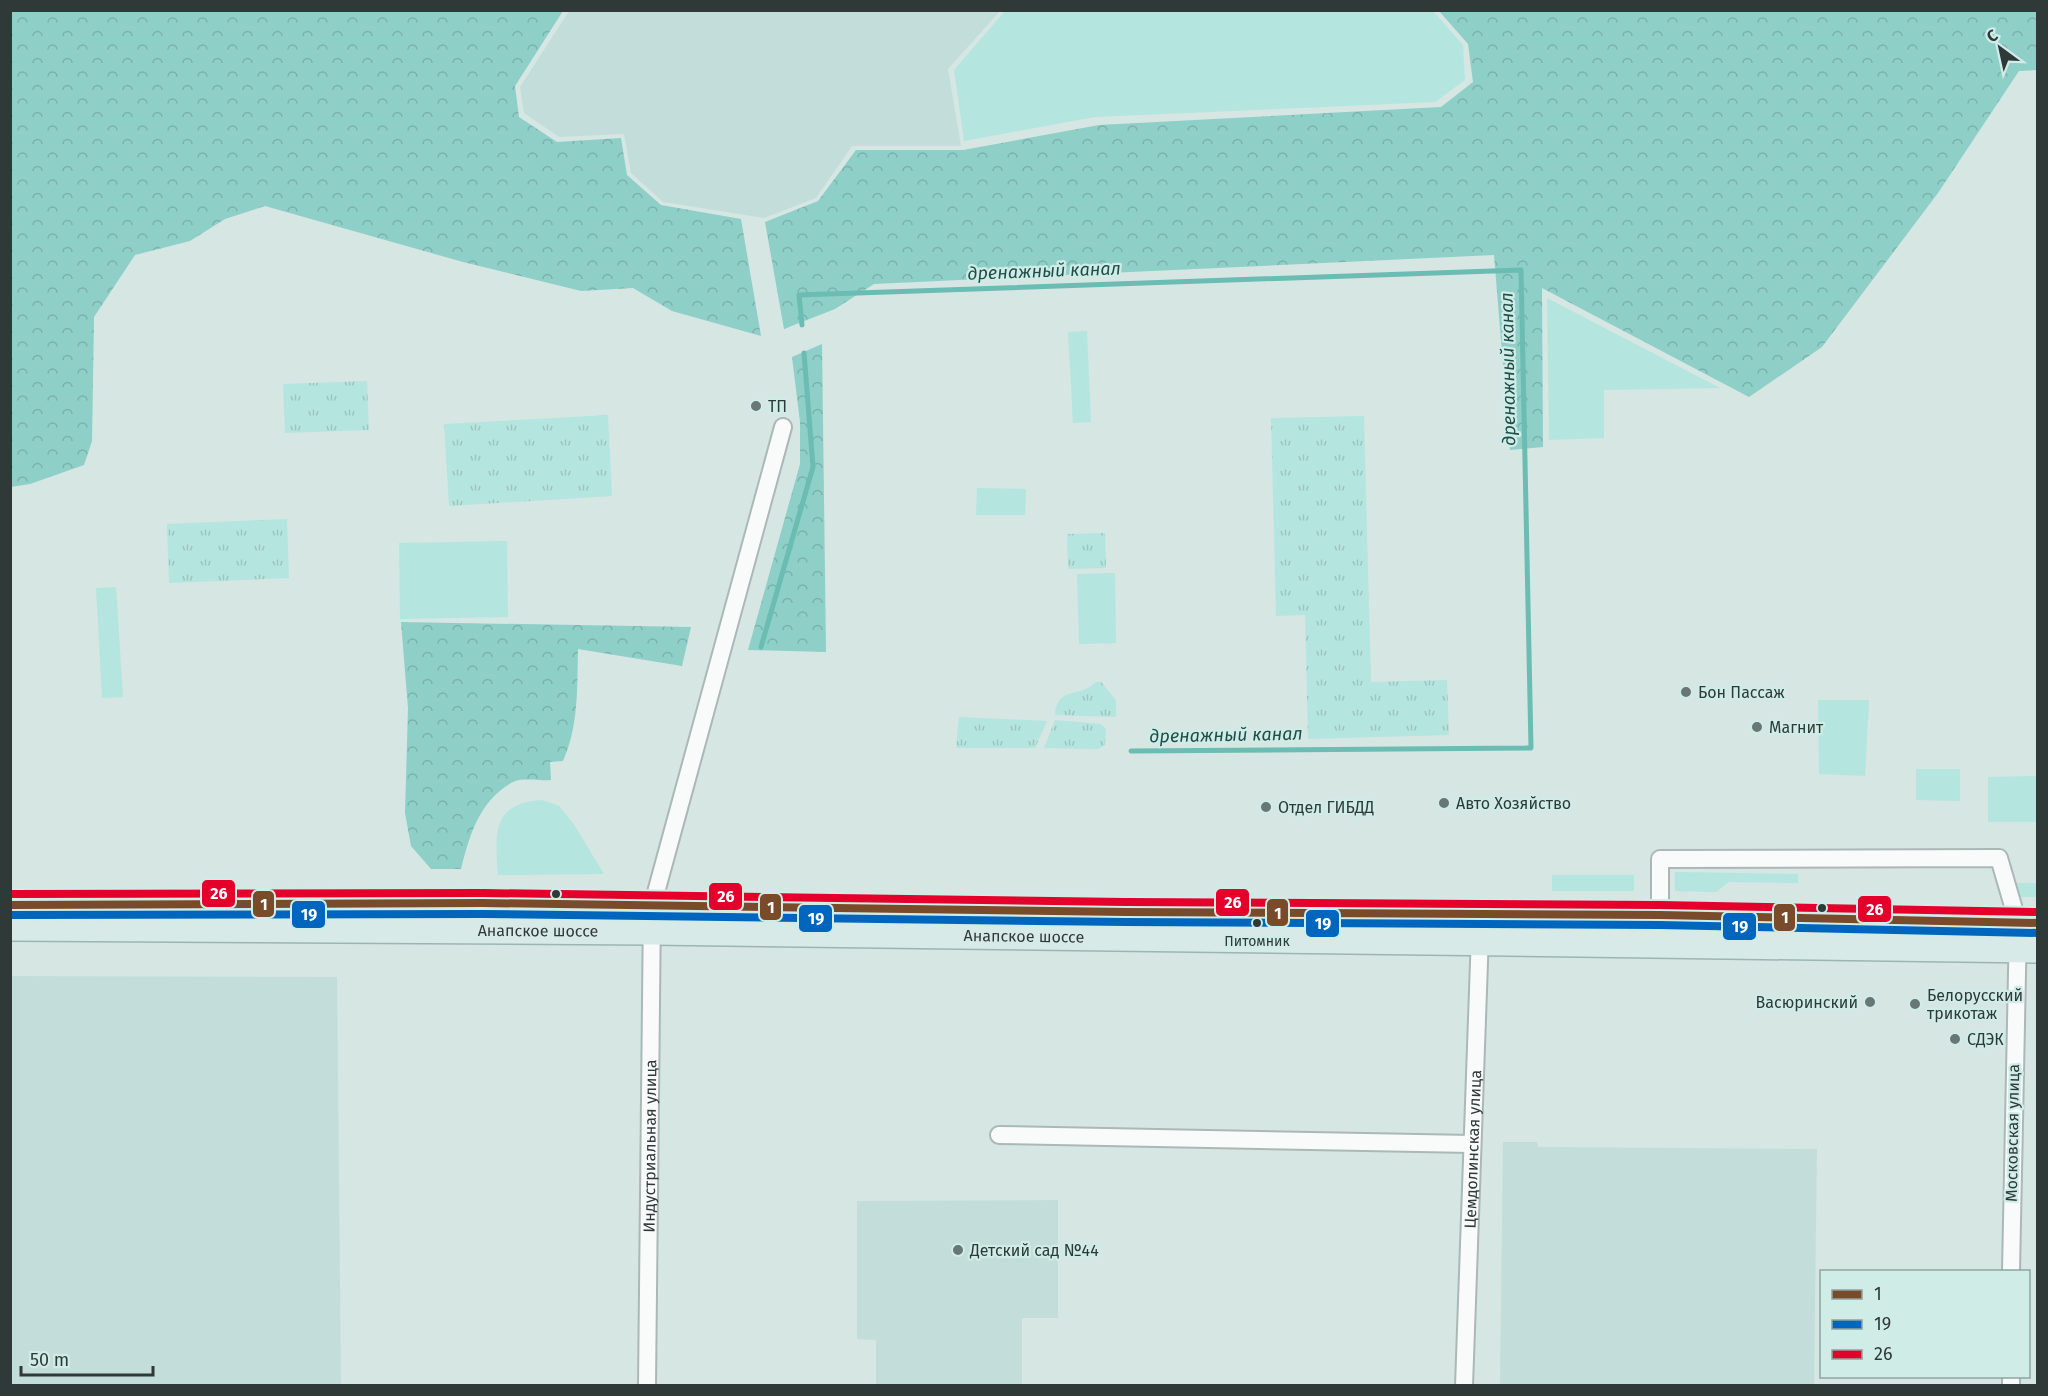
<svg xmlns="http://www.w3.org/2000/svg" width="2048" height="1396" font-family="'Fira Sans',sans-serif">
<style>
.built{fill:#c3deda}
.green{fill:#b5e5df}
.forest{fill:url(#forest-crowns)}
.park{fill:url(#park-tufts)}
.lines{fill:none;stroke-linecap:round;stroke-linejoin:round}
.stream{stroke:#6bbcb3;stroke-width:5}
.minor-casing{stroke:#abb8b6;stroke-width:20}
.trunk-casing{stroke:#9ab6b3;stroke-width:30}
.minor{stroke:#f9fbfb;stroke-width:16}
.trunk{stroke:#d8eae8;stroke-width:27}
.bus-1-casing{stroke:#cfece7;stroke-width:12}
.bus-2-casing{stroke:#cfece7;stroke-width:12}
.bus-3-casing{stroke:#cfece7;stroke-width:12}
.bus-1{stroke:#7a4b2a;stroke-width:8}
.bus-2{stroke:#0065bd;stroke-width:8}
.bus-3{stroke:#e4002b;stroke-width:8}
.poi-dot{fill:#687674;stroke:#cfece7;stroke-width:2}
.bus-dot{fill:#2e3938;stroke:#cfece7;stroke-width:2}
.labels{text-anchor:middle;stroke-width:4.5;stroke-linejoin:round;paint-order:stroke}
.bus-label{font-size:14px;fill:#2e3938;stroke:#cfece7}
.poi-label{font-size:16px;fill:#2e3938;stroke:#cfece7;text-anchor:start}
.street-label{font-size:16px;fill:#2e3938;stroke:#cfece7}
.water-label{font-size:18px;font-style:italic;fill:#1f4d48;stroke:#cfece7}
.line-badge{stroke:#cfece7;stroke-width:2}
.badge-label{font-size:16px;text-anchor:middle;font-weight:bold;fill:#fff}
</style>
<defs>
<pattern id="forest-crowns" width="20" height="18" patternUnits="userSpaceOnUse" patternTransform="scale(1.5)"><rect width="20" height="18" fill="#8ecfc8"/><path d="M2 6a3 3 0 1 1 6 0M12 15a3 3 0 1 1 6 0" fill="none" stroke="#7bb2ad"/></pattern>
<pattern id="park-tufts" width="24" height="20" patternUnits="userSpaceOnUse" patternTransform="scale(1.5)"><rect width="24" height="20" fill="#b5e5df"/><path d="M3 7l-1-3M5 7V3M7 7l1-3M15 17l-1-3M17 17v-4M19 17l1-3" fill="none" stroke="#9cc5c0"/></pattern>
</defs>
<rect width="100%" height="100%" fill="#d5e6e3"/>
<g class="built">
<polygon points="569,11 569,10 1000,11 948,69 961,146 852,146 816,198 764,218 663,202 631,173 624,134 559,137 524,113 520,87"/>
<polygon points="11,976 337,977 341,1385 11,1385"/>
<polygon points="1503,1142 1537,1142 1538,1147 1817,1149 1814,1385 1500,1385"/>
<polygon points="1058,1200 1058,1318 1022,1318 1022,1385 876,1385 876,1340 857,1339 857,1201"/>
</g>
<g class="green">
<polygon points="1432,10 1463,45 1465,80 1435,102 1095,117 964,141 954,70 1005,11"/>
<polygon points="1547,298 1720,388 1604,390 1604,438 1549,440"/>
<polygon points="1087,331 1091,422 1073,423 1068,332"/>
<polygon points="977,488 1026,489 1025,515 976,515"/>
<polygon points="507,541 508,617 400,619 399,543"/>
<polygon points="1115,573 1116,643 1079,644 1077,574"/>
<polygon points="116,587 123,697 102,698 96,588"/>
<polygon points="1818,700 1869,700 1865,776 1819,774"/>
<polygon points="1916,769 1960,769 1960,801 1916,800"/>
<polygon points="2037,776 2037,822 1988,822 1988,777"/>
<path d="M542 800 559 806 573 823 604 874 498 875C495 835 491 803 542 800Z"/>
<polygon points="1675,872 1798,874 1798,883 1729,882 1716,892 1675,891"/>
<rect x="1552" y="875" width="82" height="16"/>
<polygon points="2015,883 2037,883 2037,897 2014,897"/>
</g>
<g class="forest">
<polygon points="10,11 563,11 515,86 519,117 557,142 621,138 627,175 661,205 741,219 761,336 672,311 633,288 581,291 463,262 265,206 225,219 190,241 135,255 94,317 92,441 84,465 30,484 11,487"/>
<polygon points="1439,11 2037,11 2037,70 2019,71 1938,193 1822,347 1749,397 1542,288 1543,447 1510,450 1494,255 874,284 835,309 784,329 765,222 818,201 856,150 963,150 1099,125 1441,107 1473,82 1468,44"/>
<polygon points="822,344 826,652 748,650 800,464 800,422 792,357"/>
<path d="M401 622 691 627 682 666 578 649C577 687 579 725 563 761L550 762 551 780C540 781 522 777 513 782 480 799 469 836 461 869H431L411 846 405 813 408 708Z"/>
</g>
<g class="park">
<polygon points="367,381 369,430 285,433 283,384"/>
<polygon points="608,415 612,496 449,506 444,424"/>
<polygon points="1364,416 1371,682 1447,680 1449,735 1308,739 1305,615 1276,616 1271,418"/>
<polygon points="287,519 289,578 169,583 167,524"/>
<polygon points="1105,533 1106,568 1068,569 1067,534"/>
<path d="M1096 682H1101L1116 700V717L1055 715C1057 685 1080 699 1096 682Z"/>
<polygon points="959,717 1047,721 1035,748 956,748"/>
<polygon points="1055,720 1101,724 1106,729 1105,745 1098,749 1044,748"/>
</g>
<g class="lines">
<g class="stream">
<polyline points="802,325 799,295 1521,270 1531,748 1131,751"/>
<polyline points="761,647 813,467 804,353"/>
</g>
<defs>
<g id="minor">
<polyline points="1660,915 1660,859 1999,858 2018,923 2011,1272"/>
<polyline points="999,1135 1472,1144"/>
<polyline points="2011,1376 2011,1386"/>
<path id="s1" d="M647 1386 652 907 783 427"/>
<path id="s2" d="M1464 1386 1480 934"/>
</g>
<g id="trunk">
<polyline points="10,905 483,903 1126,912 1660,915 2038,923"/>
<path id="s3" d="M10 927 652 931 2038 949"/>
</g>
</defs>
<use href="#minor" class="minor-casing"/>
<use href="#trunk" class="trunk-casing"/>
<use href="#minor" class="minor"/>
<use href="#trunk" class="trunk"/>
<defs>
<polyline id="bus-1" points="10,905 483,903 1126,912 1660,915 2038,923"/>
<polyline id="bus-2" points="10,915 483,914 1126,922 1660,925 2038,933"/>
<polyline id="bus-3" points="10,894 483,893 1126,902 1660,905 2038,912"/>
</defs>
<use href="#bus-1" class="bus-1-casing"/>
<use href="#bus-2" class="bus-2-casing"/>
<use href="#bus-3" class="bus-3-casing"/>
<use href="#bus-1" class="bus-1"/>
<use href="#bus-2" class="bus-2"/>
<use href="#bus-3" class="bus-3"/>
</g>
<g class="poi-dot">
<circle cx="756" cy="406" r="6"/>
<circle cx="1686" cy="692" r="6"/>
<circle cx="1757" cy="727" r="6"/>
<circle cx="1444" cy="803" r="6"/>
<circle cx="1266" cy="807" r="6"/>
<circle cx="1870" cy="1002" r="6"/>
<circle cx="1915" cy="1004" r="6"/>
<circle cx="1955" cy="1039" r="6"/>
<circle cx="958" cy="1250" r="6"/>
</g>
<g class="bus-dot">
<circle cx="556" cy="894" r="5"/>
<circle cx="1822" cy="908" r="5"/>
<circle cx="1257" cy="923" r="5"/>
</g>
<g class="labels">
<g class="bus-label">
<text x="1257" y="946">Питомник</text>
</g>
<g class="poi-label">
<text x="768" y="412">ТП</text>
<text x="1698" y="698">Бон Пассаж</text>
<text x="1769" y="733">Магнит</text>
<text x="1456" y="809">Авто Хозяйство</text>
<text x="1278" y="813">Отдел ГИБДД</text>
<text x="1927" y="1001">Белорусский<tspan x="1927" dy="18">трикотаж</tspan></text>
<text x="1858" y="1008" text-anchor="end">Васюринский</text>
<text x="1967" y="1045">СДЭК</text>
<text x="970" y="1256">Детский сад №44</text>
</g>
<g class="street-label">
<text dy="6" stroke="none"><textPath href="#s3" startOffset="528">Анапское шоссе</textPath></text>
<text dy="6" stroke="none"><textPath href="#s3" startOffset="1014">Анапское шоссе</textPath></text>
<text transform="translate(2012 1133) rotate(-89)" y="6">Московская улица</text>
<text dy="6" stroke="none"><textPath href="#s1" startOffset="240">Индустриальная улица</textPath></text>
<text dy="6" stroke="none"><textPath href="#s2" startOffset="237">Цемдолинская улица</textPath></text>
</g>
<g class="water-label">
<text transform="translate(1044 271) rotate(-2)" y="6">дренажный канал</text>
<text transform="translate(1508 369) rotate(-91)" y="6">дренажный канал</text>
<text transform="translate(1226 735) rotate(-1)" y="6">дренажный канал</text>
</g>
</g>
<g class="line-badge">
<rect x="201" y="879" width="35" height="29" rx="6" fill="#e4002b"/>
<rect x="708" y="882" width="35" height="29" rx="6" fill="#e4002b"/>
<rect x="1215" y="888" width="35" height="29" rx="6" fill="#e4002b"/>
<rect x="252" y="890" width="23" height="28" rx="6" fill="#7a4b2a"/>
<rect x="759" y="893" width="23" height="28" rx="6" fill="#7a4b2a"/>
<rect x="1857" y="895" width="35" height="28" rx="6" fill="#e4002b"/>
<rect x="1266" y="898" width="23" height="29" rx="6" fill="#7a4b2a"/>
<rect x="291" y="900" width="35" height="29" rx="6" fill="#0065bd"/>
<rect x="1773" y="903" width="23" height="29" rx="6" fill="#7a4b2a"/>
<rect x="798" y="904" width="35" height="29" rx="6" fill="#0065bd"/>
<rect x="1305" y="909" width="35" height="29" rx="6" fill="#0065bd"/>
<rect x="1722" y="912" width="35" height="29" rx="6" fill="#0065bd"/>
</g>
<g class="badge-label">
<text x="219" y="899">26</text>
<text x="726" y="902">26</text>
<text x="1233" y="908">26</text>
<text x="264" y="910">1</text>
<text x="771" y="913">1</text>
<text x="1875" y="915">26</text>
<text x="1278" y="919">1</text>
<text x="309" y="920">19</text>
<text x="1785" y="923">1</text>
<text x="816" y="924">19</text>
<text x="1323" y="929">19</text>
<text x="1740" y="932">19</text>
</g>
<rect width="2048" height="1396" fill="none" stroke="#2e3938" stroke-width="24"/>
<rect x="1820" y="1270" width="210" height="108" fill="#cfece7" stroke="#8fa4a1" stroke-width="1.5"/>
<rect x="1832" y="1290" width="30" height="9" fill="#7a4b2a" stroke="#8fa4a1" stroke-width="1.5"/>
<text x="1874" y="1300" font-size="18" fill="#2e3938">1</text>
<rect x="1832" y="1320" width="30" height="9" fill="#0065bd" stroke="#8fa4a1" stroke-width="1.5"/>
<text x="1874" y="1330" font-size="18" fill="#2e3938">19</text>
<rect x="1832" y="1350" width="30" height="9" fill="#e4002b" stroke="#8fa4a1" stroke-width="1.5"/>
<text x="1874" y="1360" font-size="18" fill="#2e3938">26</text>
<g transform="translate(2000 48) rotate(327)" stroke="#cfece7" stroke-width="4.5" paint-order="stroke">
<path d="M0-4.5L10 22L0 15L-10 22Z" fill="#2e3938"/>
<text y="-9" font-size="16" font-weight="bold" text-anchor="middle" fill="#2e3938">С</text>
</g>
<path d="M21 1366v9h132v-9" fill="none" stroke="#2e3938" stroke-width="3"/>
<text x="30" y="1366" font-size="18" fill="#2e3938" stroke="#cfece7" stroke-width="4.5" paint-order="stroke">50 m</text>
</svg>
